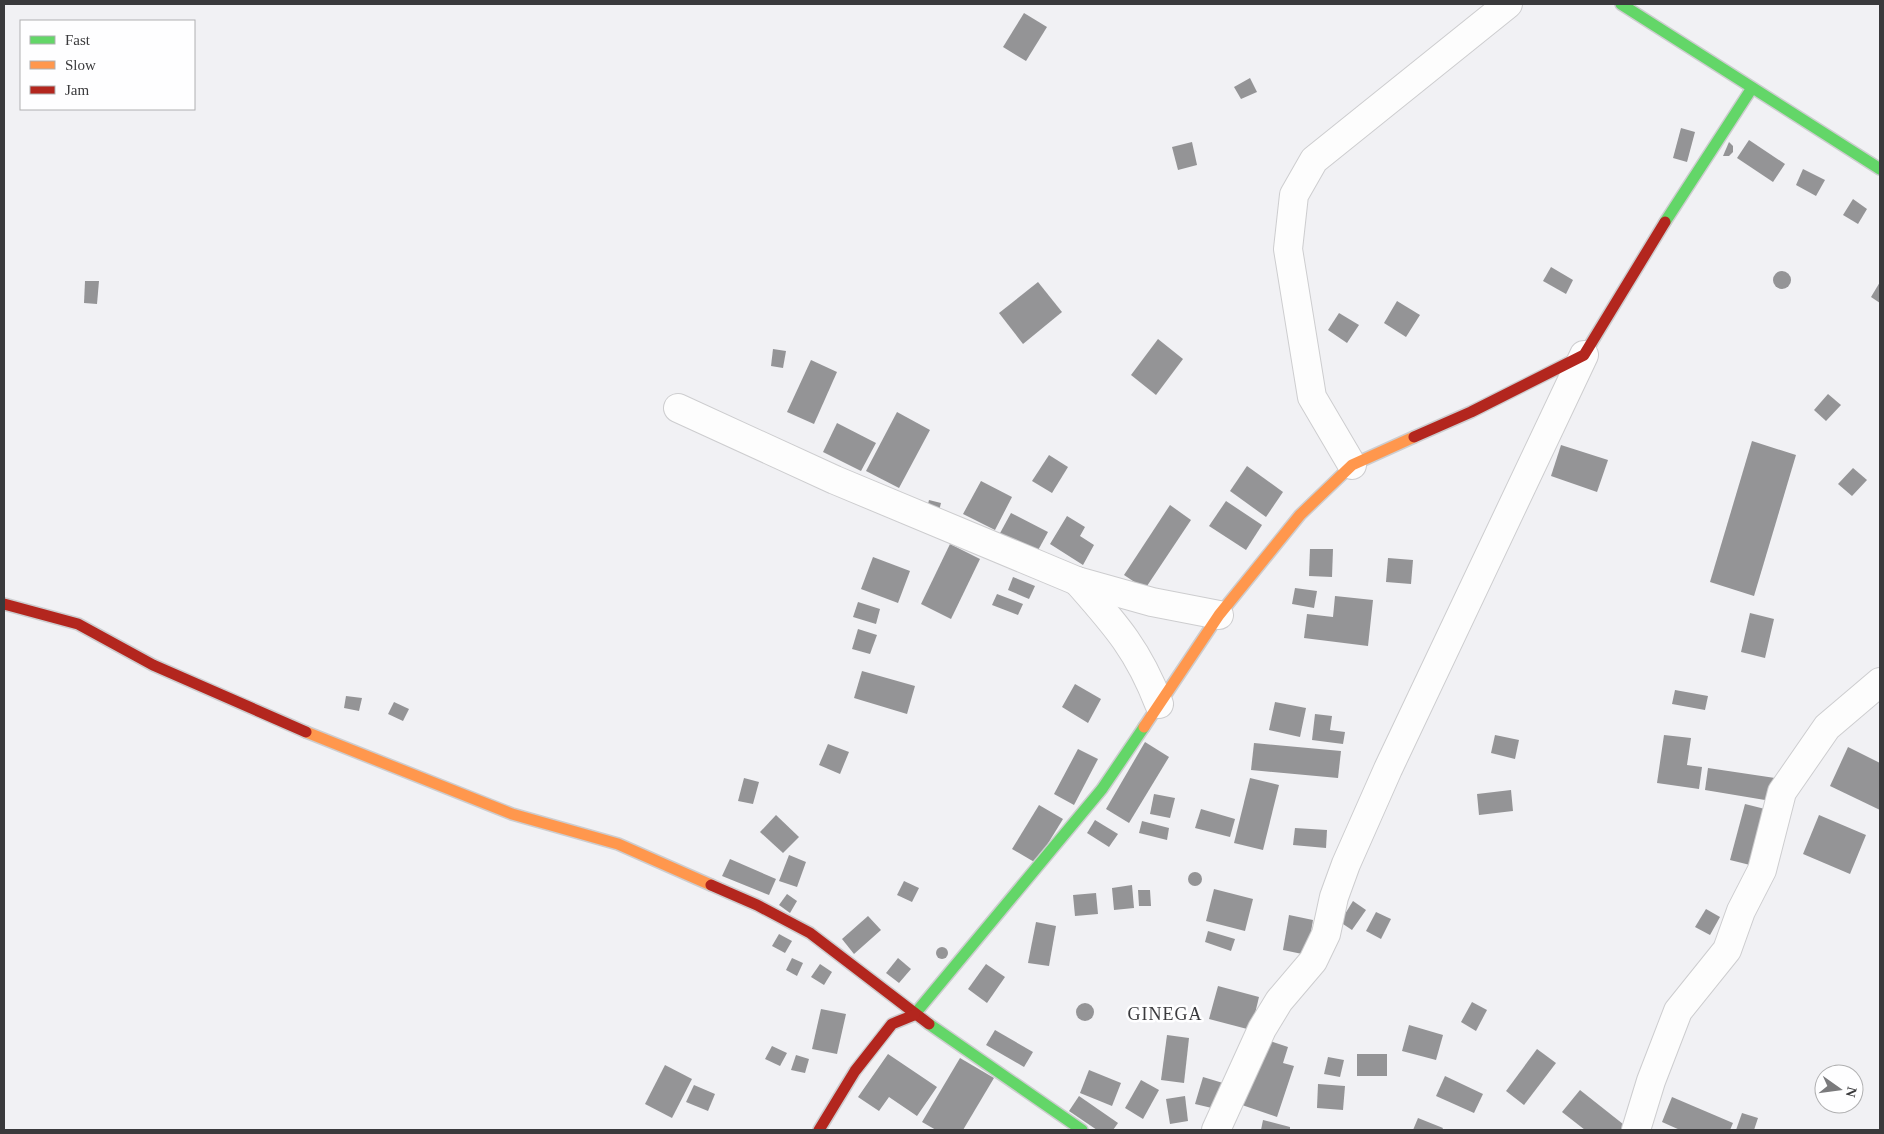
<svg xmlns="http://www.w3.org/2000/svg" width="1884" height="1134" font-family="Georgia,serif">
<style>
.building{fill:#949496}
.lines{fill:none;stroke-linecap:round;stroke-linejoin:round}
.street-casing{stroke:#cdcdcf;stroke-width:30}
.fast-casing{stroke:#cdcdcf;stroke-width:14}
.slow-casing{stroke:#cdcdcf;stroke-width:14}
.jam-casing{stroke:#cdcdcf;stroke-width:14}
.street{stroke:#fdfdfd;stroke-width:28}
.fast{stroke:#63d668;stroke-width:11}
.slow{stroke:#ff974d;stroke-width:11}
.jam{stroke:#b3261e;stroke-width:11}
.labels{text-anchor:middle;stroke-width:5;stroke-linejoin:round;paint-order:stroke}
.quarter-label{font-size:18px;letter-spacing:1px;fill:#3a3a3d;stroke:#fefeff}
</style>
<rect width="100%" height="100%" fill="#f1f1f4"/>
<g class="building">
<polygon points="1024,13 1047,27 1026,61 1003,47"/>
<polygon points="1250,78 1257,92 1241,99 1234,87"/>
<polygon points="1681,128 1695,132 1687,162 1673,158"/>
<polygon points="1749,140 1785,164 1773,182 1737,158"/>
<polygon points="1192,142 1197,165 1178,170 1172,147"/>
<polygon points="1729,142 1733,146 1733,152 1729,156 1723,156"/>
<polygon points="1803,169 1825,180 1816,196 1796,185"/>
<polygon points="1853,199 1867,209 1858,224 1843,215"/>
<polygon points="1551,267 1573,280 1566,294 1543,281"/>
<circle cx="1782" cy="280" r="9"/>
<polygon points="85,281 99,281 97,304 84,303"/>
<polygon points="1038,282 1062,312 1023,344 999,313"/>
<polygon points="1880,282 1880,303 1871,297"/>
<polygon points="1397,301 1420,315 1406,337 1384,323"/>
<polygon points="1339,313 1359,325 1347,343 1328,330"/>
<polygon points="1158,339 1183,359 1156,395 1131,375"/>
<polygon points="773,349 786,351 783,368 771,366"/>
<polygon points="811,360 837,372 814,424 787,412"/>
<polygon points="1828,394 1841,405 1826,421 1814,410"/>
<polygon points="897,412 930,430 899,488 866,471"/>
<polygon points="837,423 876,443 861,471 823,452"/>
<polygon points="1752,441 1796,455 1754,596 1710,582"/>
<polygon points="1561,445 1608,460 1597,492 1551,476"/>
<polygon points="1049,455 1068,467 1052,493 1032,481"/>
<polygon points="1247,466 1283,492 1266,517 1230,491"/>
<polygon points="1853,468 1867,480 1852,496 1838,484"/>
<polygon points="981,481 1012,497 995,530 963,514"/>
<polygon points="929,500 941,503 938,515 926,512"/>
<polygon points="1226,501 1262,525 1246,550 1209,526"/>
<polygon points="1170,505 1191,520 1145,589 1124,575"/>
<polygon points="1011,513 1048,532 1036,554 999,535"/>
<polygon points="1067,516 1085,527 1080,536 1094,545 1083,565 1050,544"/>
<polygon points="950,544 980,559 951,619 921,604"/>
<polygon points="1310,549 1333,549 1332,577 1309,576"/>
<polygon points="873,557 910,571 898,603 861,589"/>
<polygon points="1388,558 1413,560 1411,584 1386,582"/>
<polygon points="1013,577 1035,586 1029,599 1008,590"/>
<polygon points="1295,588 1317,591 1314,608 1292,604"/>
<polygon points="997,594 1023,604 1018,615 992,605"/>
<polygon points="1335,596 1373,600 1368,646 1304,638 1307,614 1333,617"/>
<polygon points="858,602 880,609 876,624 853,617"/>
<polygon points="1750,613 1774,619 1765,658 1741,652"/>
<polygon points="858,629 877,635 870,654 852,649"/>
<polygon points="862,671 915,686 907,714 854,698"/>
<polygon points="1075,684 1101,699 1088,723 1062,707"/>
<polygon points="1675,690 1708,696 1705,710 1672,704"/>
<polygon points="346,696 362,698 359,711 344,708"/>
<polygon points="394,702 409,709 403,721 388,714"/>
<polygon points="1275,702 1306,708 1300,737 1269,730"/>
<polygon points="1315,714 1332,716 1330,730 1345,732 1343,744 1312,740"/>
<polygon points="1495,735 1519,740 1515,759 1491,753"/>
<polygon points="1664,735 1691,738 1687,765 1702,767 1699,789 1657,783"/>
<polygon points="1145,742 1169,757 1129,823 1106,809"/>
<polygon points="1254,743 1341,751 1338,778 1251,770"/>
<polygon points="828,744 849,752 840,774 819,765"/>
<polygon points="1848,747 1880,763 1880,810 1830,786"/>
<polygon points="1078,749 1098,759 1074,805 1054,794"/>
<polygon points="1708,768 1775,778 1771,801 1705,790"/>
<polygon points="744,778 759,782 753,804 738,801"/>
<polygon points="1250,778 1279,785 1263,850 1234,843"/>
<polygon points="1511,790 1513,811 1479,815 1477,794"/>
<polygon points="1154,794 1175,798 1170,818 1150,814"/>
<polygon points="1745,804 1769,810 1754,866 1730,860"/>
<polygon points="1039,805 1063,819 1036,863 1012,849"/>
<polygon points="1201,809 1235,819 1230,837 1195,828"/>
<polygon points="776,815 799,837 783,853 760,832"/>
<polygon points="1819,815 1866,835 1850,874 1803,854"/>
<polygon points="1095,820 1118,834 1109,847 1087,833"/>
<polygon points="1142,821 1169,828 1167,840 1139,833"/>
<polygon points="1295,828 1327,830 1326,848 1293,845"/>
<polygon points="789,855 806,862 797,887 779,881"/>
<polygon points="730,859 776,879 769,895 722,876"/>
<circle cx="1195" cy="879" r="7"/>
<polygon points="904,881 919,888 912,902 897,895"/>
<polygon points="1132,885 1134,908 1114,910 1112,888"/>
<polygon points="1214,889 1253,899 1245,931 1206,921"/>
<polygon points="1138,890 1150,890 1151,906 1139,906"/>
<polygon points="1096,893 1098,914 1075,916 1073,895"/>
<polygon points="787,894 797,901 790,913 779,905"/>
<polygon points="1353,901 1366,910 1352,930 1340,922"/>
<polygon points="1706,909 1720,917 1710,935 1695,927"/>
<polygon points="1376,912 1391,919 1381,939 1366,931"/>
<polygon points="1289,915 1313,920 1307,955 1283,950"/>
<polygon points="868,916 881,930 854,954 842,939"/>
<polygon points="1036,922 1056,926 1049,966 1028,963"/>
<polygon points="1208,931 1235,939 1231,951 1205,942"/>
<polygon points="779,934 792,941 785,953 772,946"/>
<circle cx="942" cy="953" r="6"/>
<polygon points="792,958 803,963 797,976 786,970"/>
<polygon points="898,958 911,969 899,983 886,973"/>
<polygon points="820,964 832,972 824,985 811,977"/>
<polygon points="986,964 1005,977 987,1003 968,989"/>
<polygon points="1218,986 1259,997 1251,1030 1209,1019"/>
<polygon points="1472,1002 1487,1010 1476,1031 1461,1022"/>
<circle cx="1085" cy="1012" r="9"/>
<polygon points="821,1009 846,1014 837,1054 812,1049"/>
<polygon points="1409,1025 1443,1035 1436,1060 1402,1051"/>
<polygon points="995,1030 1033,1052 1024,1067 986,1045"/>
<polygon points="1167,1035 1189,1038 1184,1083 1161,1080"/>
<polygon points="1264,1039 1288,1047 1283,1063 1294,1066 1277,1117 1242,1105"/>
<polygon points="772,1046 787,1053 780,1066 765,1059"/>
<polygon points="1537,1049 1556,1063 1524,1105 1506,1091"/>
<polygon points="888,1054 937,1087 917,1116 889,1097 879,1111 858,1097"/>
<rect x="1357" y="1054" width="30" height="22"/>
<polygon points="796,1055 809,1059 805,1073 791,1070"/>
<polygon points="1328,1057 1344,1060 1340,1077 1324,1074"/>
<polygon points="960,1058 994,1078 963,1130 936,1130 922,1122"/>
<polygon points="665,1065 692,1079 672,1118 645,1104"/>
<polygon points="1089,1070 1121,1083 1112,1106 1080,1093"/>
<polygon points="1445,1076 1483,1094 1474,1113 1436,1096"/>
<polygon points="1203,1077 1223,1083 1216,1109 1195,1104"/>
<polygon points="1141,1080 1159,1090 1143,1119 1125,1108"/>
<polygon points="1318,1084 1345,1086 1343,1110 1317,1108"/>
<polygon points="694,1085 715,1094 708,1111 686,1102"/>
<polygon points="1580,1090 1628,1128 1626,1130 1585,1130 1562,1112"/>
<polygon points="1079,1096 1118,1123 1113,1130 1097,1130 1069,1111"/>
<polygon points="1185,1096 1188,1121 1170,1124 1166,1099"/>
<polygon points="1672,1097 1733,1123 1730,1130 1680,1130 1662,1122"/>
<polygon points="1742,1113 1758,1118 1754,1130 1736,1130"/>
<polygon points="1418,1118 1443,1128 1442,1130 1413,1130"/>
<polygon points="1263,1120 1290,1127 1290,1130 1261,1130"/>
</g>
<g class="lines">
<defs>
<g id="street">
<polyline points="678,408 835,480 1077,581 1152,602 1219,615"/>
<polyline points="1352,465 1312,397 1288,249 1294,195 1314,160 1508,4"/>
<path d="M1077 581C1114 623 1138 649 1159 704"/>
<polyline points="1216,1130 1262,1029 1279,1001 1313,961 1326,934 1334,897 1346,864 1388,769 1584,355"/>
<polyline points="1636,1130 1651,1081 1678,1011 1727,950 1741,911 1762,870 1782,792 1827,727 1880,682"/>
</g>
<g id="fast">
<polyline points="1621,4 1880,169"/>
<polyline points="1665,222 1752,88"/>
<polyline points="914,1015 1102,789 1144,727"/>
<polyline points="929,1024 1082,1130"/>
</g>
<g id="slow">
<polyline points="1144,727 1219,615 1300,515 1352,465 1414,437"/>
<polyline points="306,732 512,814 618,844 711,885"/>
</g>
<g id="jam">
<polyline points="1414,437 1471,412 1584,355 1665,222"/>
<polyline points="4,604 78,624 153,665 306,732"/>
<polyline points="711,885 757,905 810,933 929,1024"/>
<polyline points="819,1130 855,1071 892,1024 914,1015"/>
</g>
</defs>
<use href="#street" class="street-casing"/>
<use href="#fast" class="fast-casing"/>
<use href="#slow" class="slow-casing"/>
<use href="#jam" class="jam-casing"/>
<use href="#street" class="street"/>
<use href="#fast" class="fast"/>
<use href="#slow" class="slow"/>
<use href="#jam" class="jam"/>
</g>
<g class="labels">
<g class="quarter-label">
<text x="1165" y="1020">GINEGA</text>
</g>
</g>
<rect width="1884" height="1134" fill="none" stroke="#3a3a3c" stroke-width="10"/>
<rect x="20" y="20" width="175" height="90" fill="#fefeff" stroke="#b0b0b1"/>
<rect x="30" y="36" width="25" height="8" fill="#63d668" stroke="#b0b0b1"/>
<text x="65" y="45" font-size="15" fill="#3a3a3c">Fast</text>
<rect x="30" y="61" width="25" height="8" fill="#ff974d" stroke="#b0b0b1"/>
<text x="65" y="70" font-size="15" fill="#3a3a3c">Slow</text>
<rect x="30" y="86" width="25" height="8" fill="#b3261e" stroke="#b0b0b1"/>
<text x="65" y="95" font-size="15" fill="#3a3a3c">Jam</text>
<g transform="translate(1839 1089) rotate(104)"><circle r="24" fill="#fefeff" stroke="#b0b0b1"/>
<path d="M0-4L9 19L0 12L-9 19Z" fill="#7a7a7c"/>
<text y="-8" font-size="14" font-weight="bold" text-anchor="middle" fill="#3a3a3c">N</text>
</g>
</svg>
